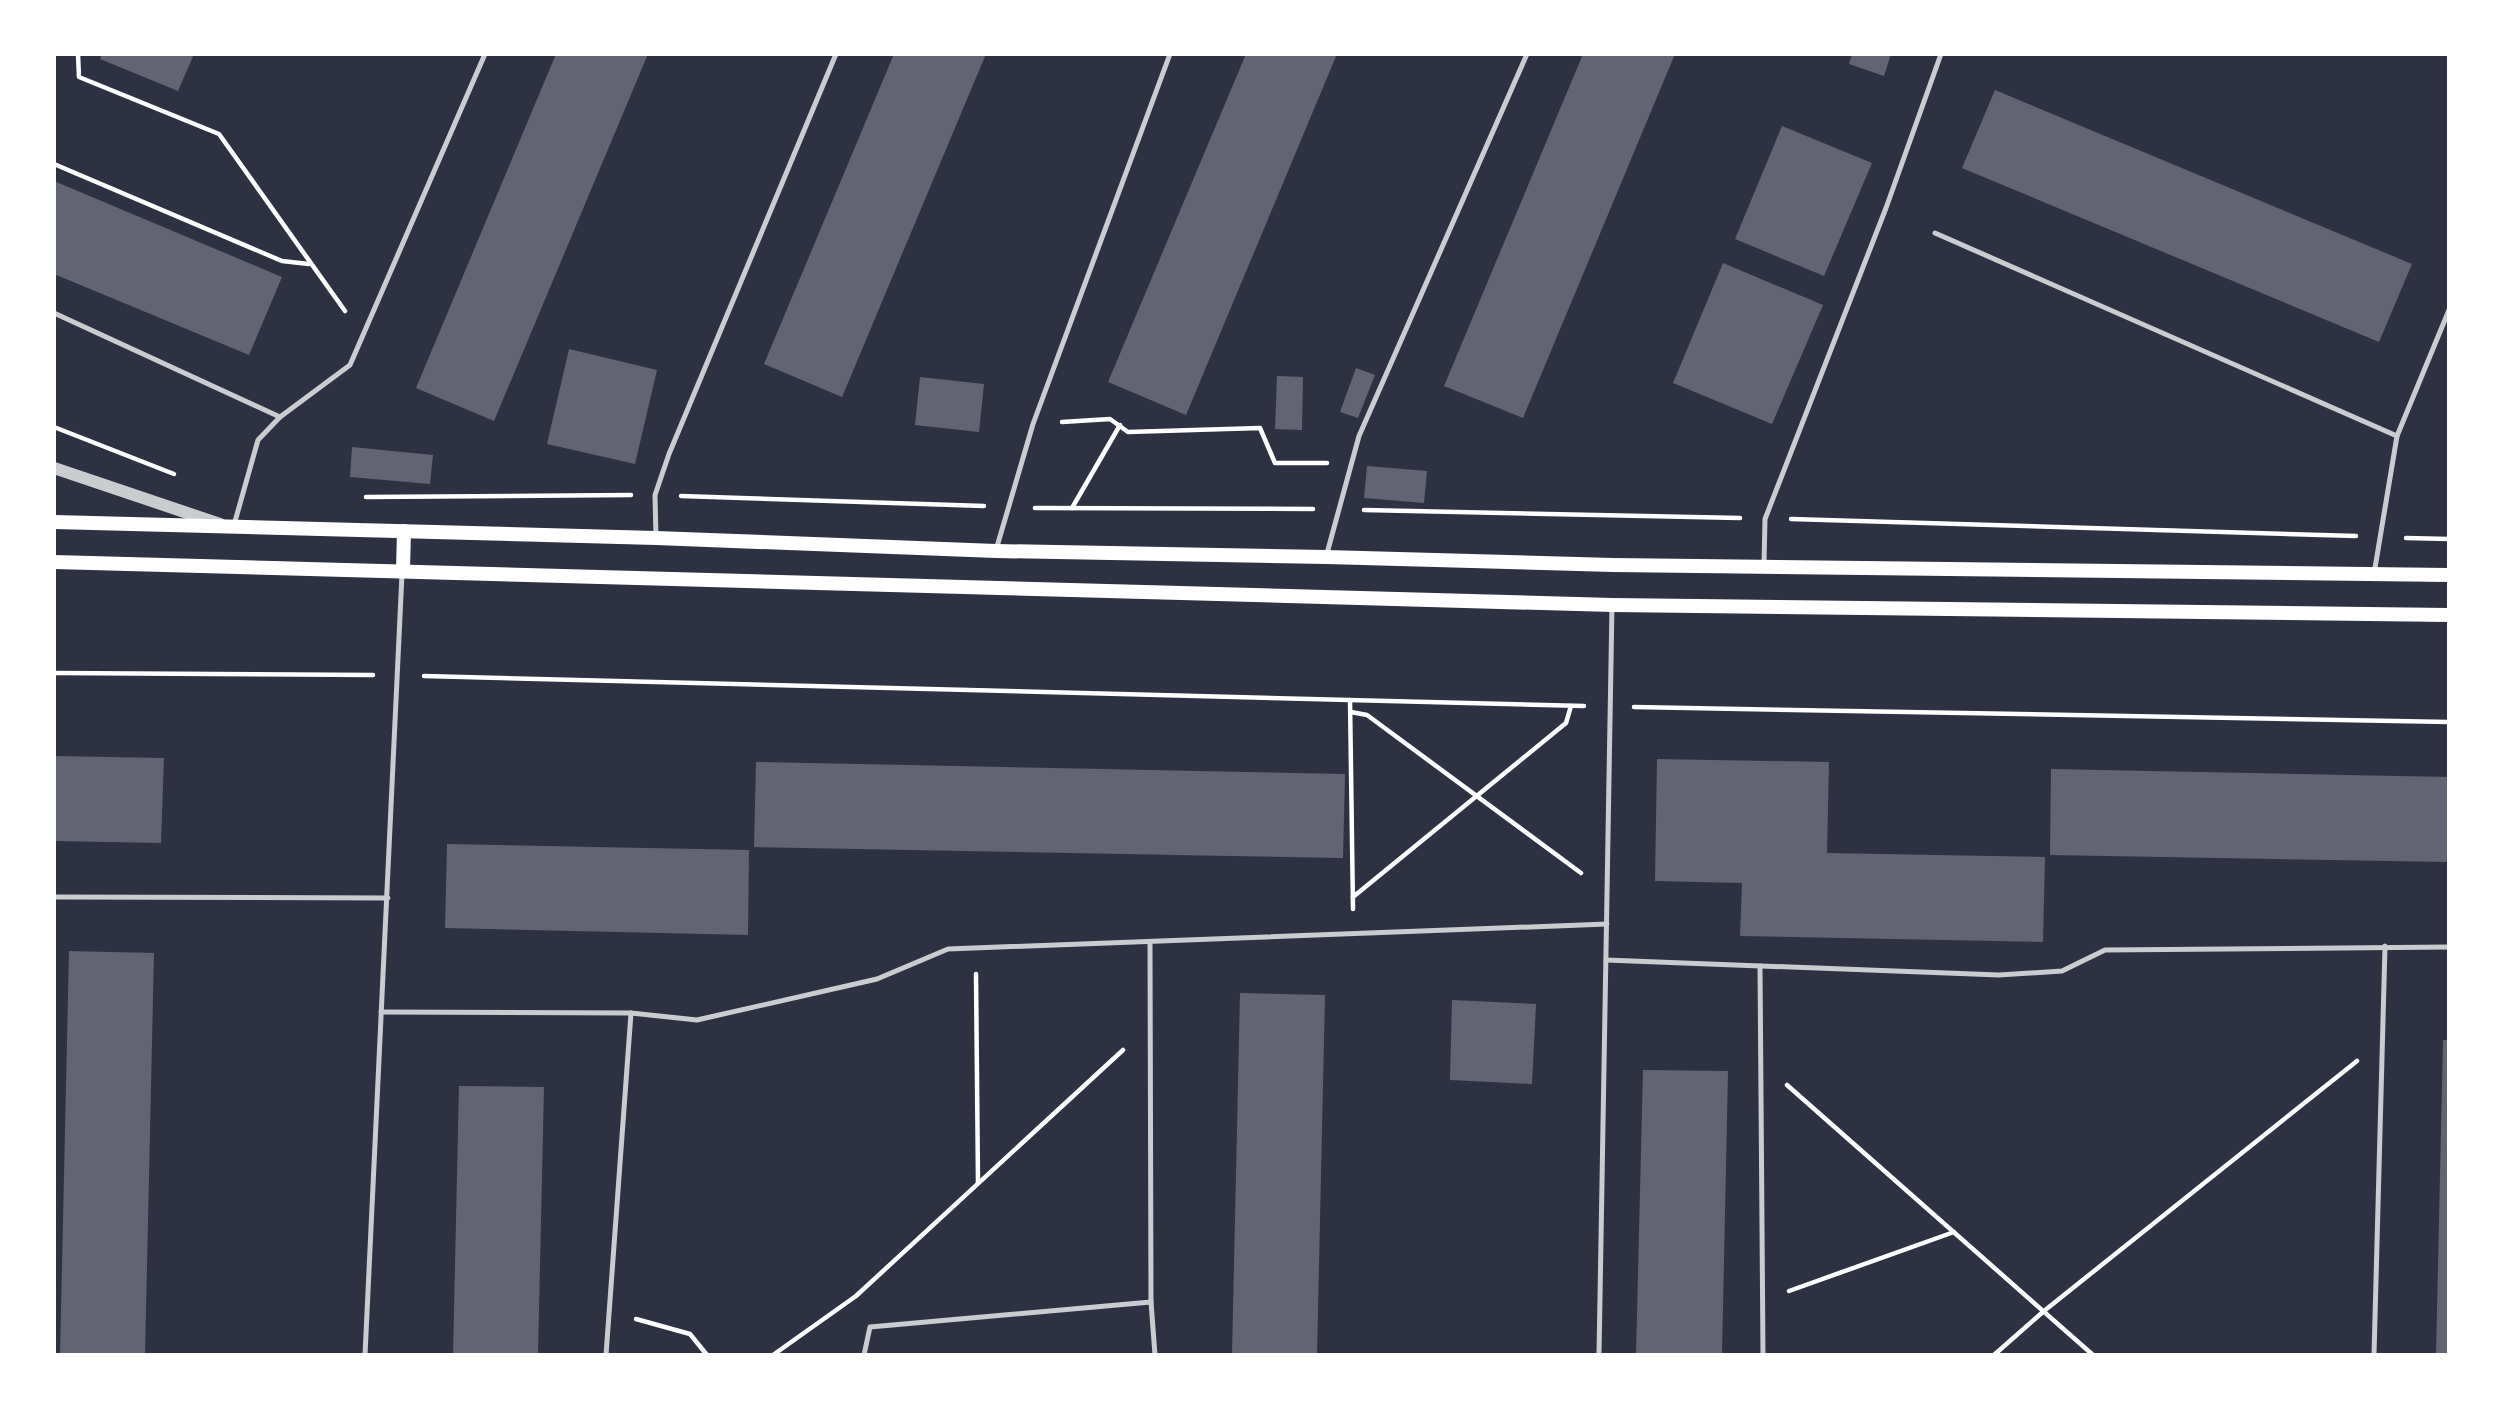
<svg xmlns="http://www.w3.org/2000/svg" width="2503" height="1409" font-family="'IBM Plex Serif',serif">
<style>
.building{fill:#626471}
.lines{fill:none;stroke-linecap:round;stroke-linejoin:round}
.path{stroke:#fff;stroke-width:4.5}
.service{stroke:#caccd0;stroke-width:5}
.tertiary{stroke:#caccd0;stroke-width:12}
.secondary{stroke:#fff;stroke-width:14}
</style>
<rect width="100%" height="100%" fill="#2d3142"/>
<g class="building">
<polygon points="102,54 194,54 178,91 100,59"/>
<polygon points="556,54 648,54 494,421 416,388"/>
<polygon points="894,54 986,54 842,397 764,364"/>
<polygon points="1246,54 1337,54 1186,415 1108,382"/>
<polygon points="1583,54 1675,54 1523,418 1444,386"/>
<polygon points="1852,54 1891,54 1884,76 1849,64"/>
<polygon points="1995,90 2412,264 2379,342 1962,168"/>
<polygon points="1782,126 1872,163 1824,276 1735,239"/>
<polygon points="54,181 282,277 249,355 54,274"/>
<polygon points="1723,263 1823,305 1772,424 1673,383"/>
<polygon points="569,349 657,370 635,464 547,444"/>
<polygon points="1356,368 1375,375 1358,418 1340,412"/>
<polygon points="1277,376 1303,377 1302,430 1275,429"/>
<polygon points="920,377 984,384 979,432 915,425"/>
<polygon points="352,447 433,455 430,484 350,477"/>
<polygon points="1367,466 1427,471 1424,503 1364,498"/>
<polygon points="54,756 164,758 161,843 54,841"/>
<polygon points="1657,759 1829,762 1827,853 2045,857 2043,942 1740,936 1742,883 1655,881"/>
<polygon points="756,762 1345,774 1343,858 754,847"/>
<polygon points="2051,769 2449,777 2449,862 2050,855"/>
<polygon points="447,844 749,850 748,935 445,928"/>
<polygon points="69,951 154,953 145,1355 60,1355"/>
<polygon points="1240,993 1325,995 1317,1355 1232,1355"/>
<polygon points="1452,1000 1536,1004 1532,1084 1450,1080"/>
<polygon points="2443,1040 2449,1040 2449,1355 2436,1355"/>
<polygon points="1643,1070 1728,1071 1722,1355 1636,1355"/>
<polygon points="459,1086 544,1087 538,1355 453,1355"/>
</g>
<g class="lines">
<g class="path">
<polyline points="78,54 79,77 219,134 345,311"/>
<polyline points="54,164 282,261 309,264"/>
<polyline points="1062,422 1110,419 1128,432 1260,428 1275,463 1327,463"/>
<polyline points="54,427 174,474"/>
<polyline points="681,496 984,506"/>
<polyline points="366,497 631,495"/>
<polyline points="1035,508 1313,509"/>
<polyline points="1072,508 1120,425"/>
<polyline points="1364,510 1740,518"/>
<polyline points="1791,519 2356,536"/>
<polyline points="2406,538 2449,539"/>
<polyline points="54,673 373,675"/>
<polyline points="424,676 1584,706"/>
<polyline points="1350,700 1353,909"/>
<polyline points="1634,707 2449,722"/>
<polyline points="1351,712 1367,715 1581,873"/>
<polyline points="1353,897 1566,723 1571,706"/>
<polyline points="976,974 978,1183"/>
<polyline points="1787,1085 2093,1355"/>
<polyline points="1789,1291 1954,1232"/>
<polyline points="636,1319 690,1334 707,1355"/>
<polyline points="773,1355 856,1296 1123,1050"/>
<polyline points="1994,1355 2044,1311 2357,1061"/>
</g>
<g class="service">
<polyline points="1935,233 2397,436"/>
<polyline points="54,313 280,417"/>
<polyline points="234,525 258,440 280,417 350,365 485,54"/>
<polyline points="656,538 655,495 669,454 836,54"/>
<polyline points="996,550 1033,424 1170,54"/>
<polyline points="1326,557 1359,436 1527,54"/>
<polyline points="1764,565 1765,519 1886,208 1941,54"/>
<polyline points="2374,574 2397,436 2449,310"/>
<polyline points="54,897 388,898"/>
<polyline points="1150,942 1151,1302 1155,1355"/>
<polyline points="1606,960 1999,975 2062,971 2105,950 2449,947"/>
<polyline points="1760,966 1763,1355"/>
<polyline points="381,1012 631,1013 697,1020 877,979 948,949 1607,924"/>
<polyline points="365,1355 402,574"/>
<polyline points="606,1355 631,1013"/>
<polyline points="864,1355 870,1327 1151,1302"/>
<polyline points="1599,1355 1612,605"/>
<polyline points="2374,1355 2385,946"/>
</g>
<polyline class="tertiary" points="54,468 220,524"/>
<g class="secondary">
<polyline points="54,522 656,538 996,551 1326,557 1613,565 2449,575"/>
<polyline points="54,562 1612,605 2449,615"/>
<polyline points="403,570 404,531"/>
</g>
</g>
<rect width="2503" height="1409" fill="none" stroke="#ffffff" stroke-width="112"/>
</svg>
